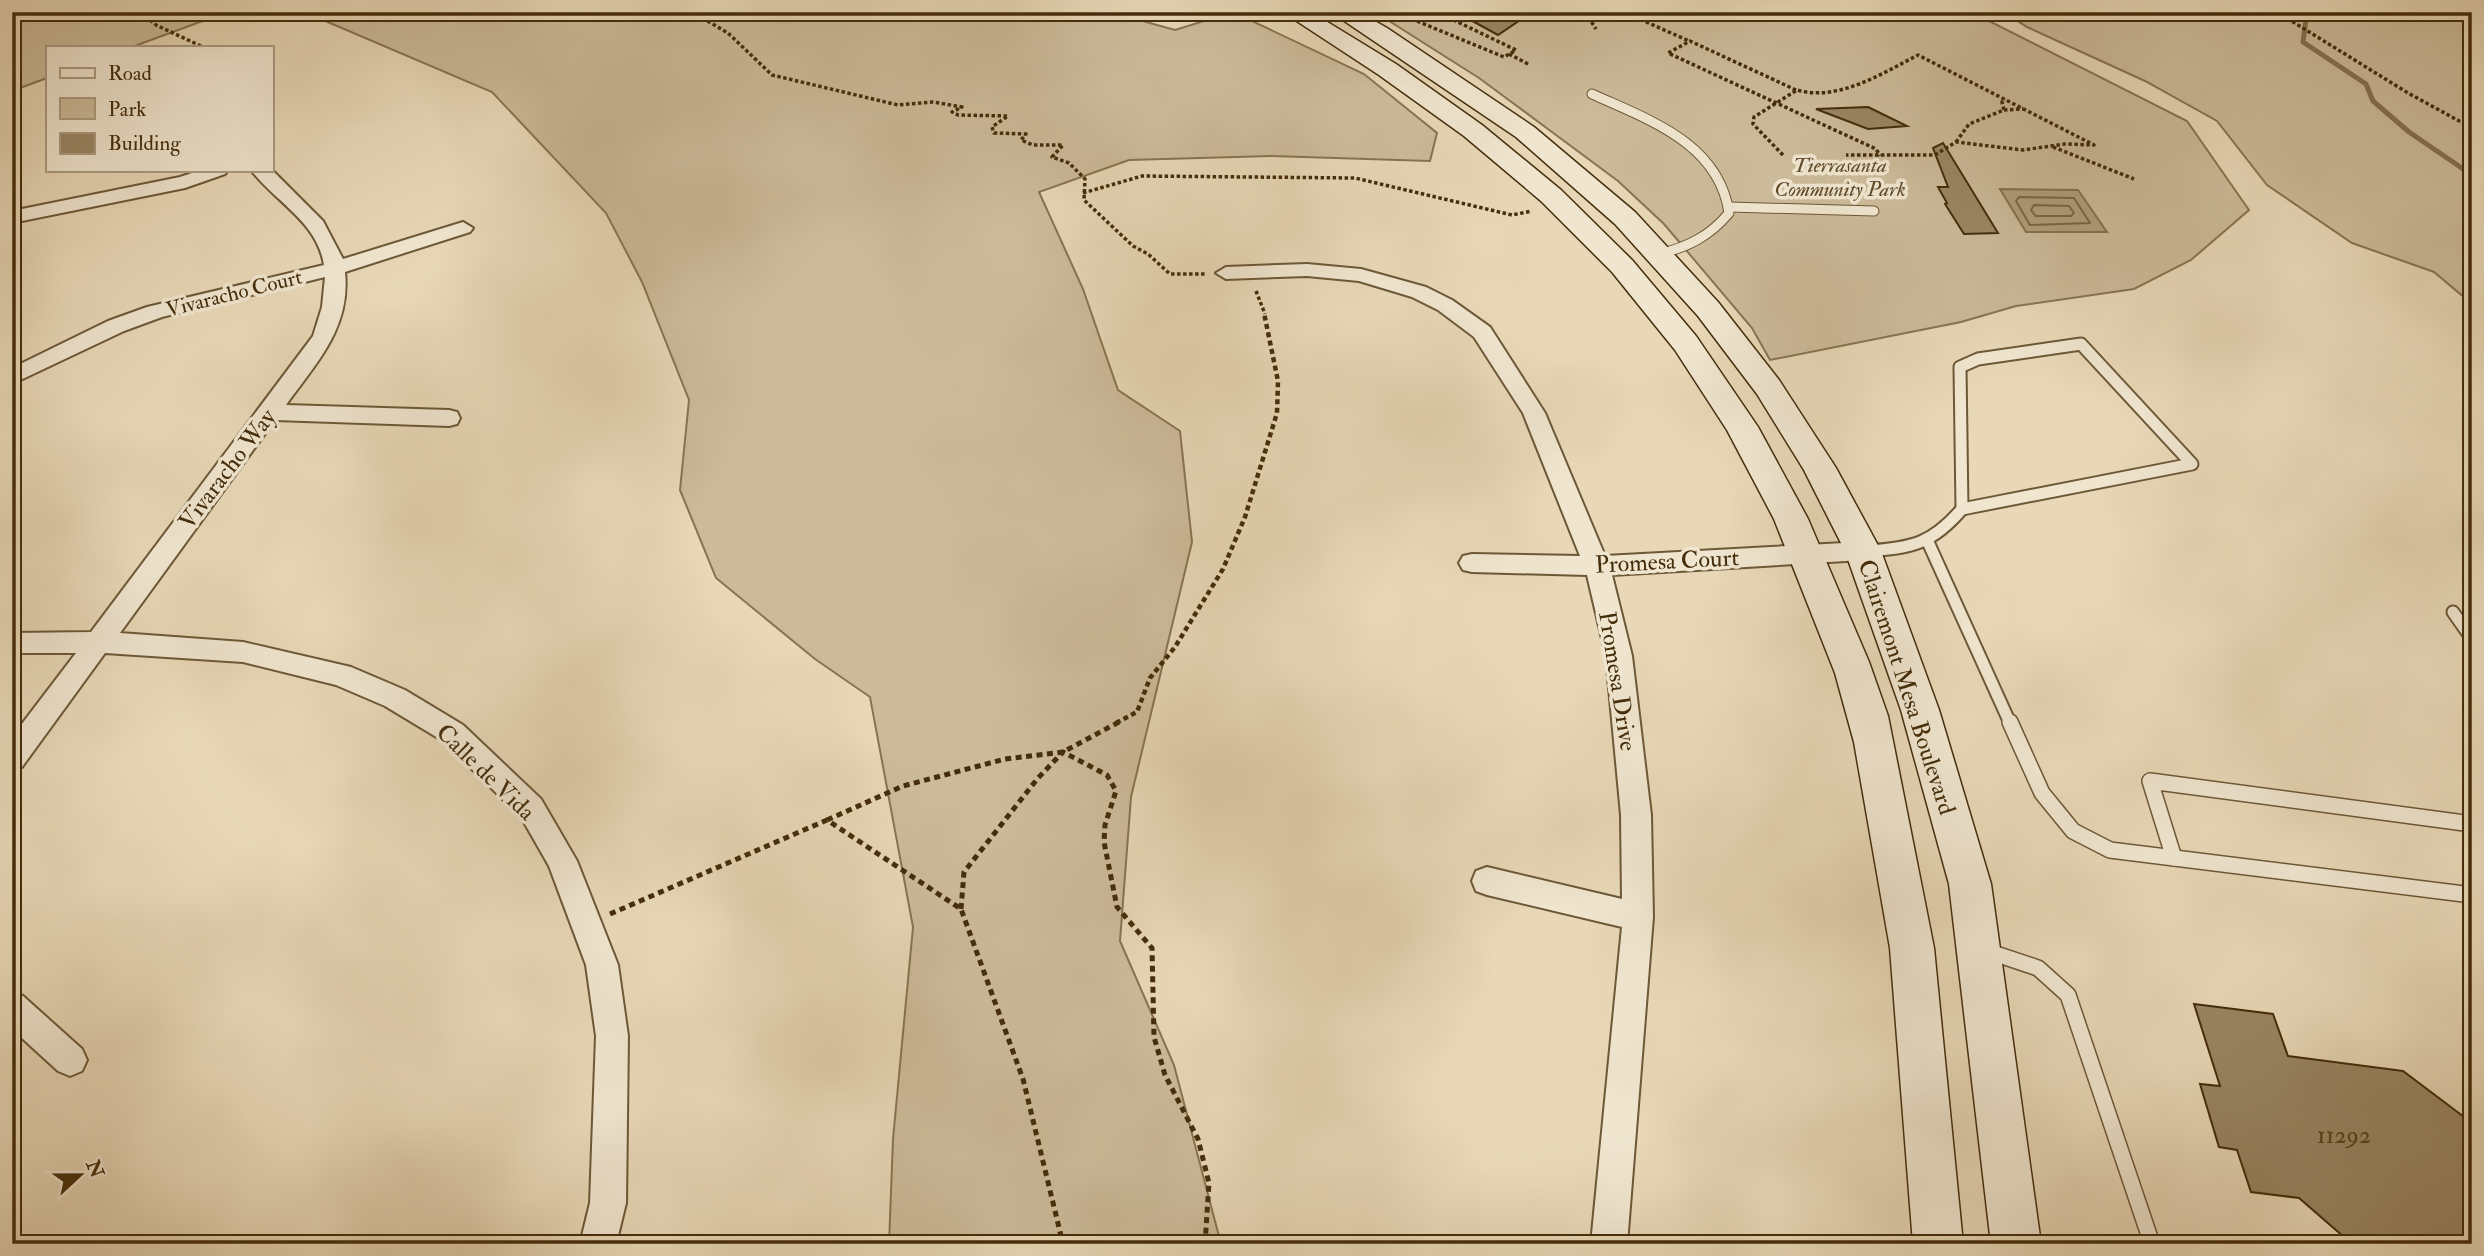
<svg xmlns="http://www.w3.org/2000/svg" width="2484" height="1256" font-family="'IM FELL Double Pica',serif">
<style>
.green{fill:#ccbb9a;stroke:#887452;stroke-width:2}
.water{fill:#b09e7d;stroke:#85714f;stroke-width:2}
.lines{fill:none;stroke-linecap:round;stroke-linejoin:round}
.shore{stroke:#7a6644;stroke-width:2}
.stream{stroke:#85714f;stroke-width:5}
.building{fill:#998664;stroke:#442d0b;stroke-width:2}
.service-far2-casing{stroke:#6d5836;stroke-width:11}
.service-far1-casing{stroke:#6d5836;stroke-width:15}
.service-casing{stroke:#6d5836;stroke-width:18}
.minor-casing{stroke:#6d5836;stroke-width:4}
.secondary-casing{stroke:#442d0b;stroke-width:3}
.path-far2{stroke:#442d0b;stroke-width:3.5;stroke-dasharray:3.5 2.5;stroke-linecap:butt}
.path-far1{stroke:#442d0b;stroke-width:4.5;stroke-dasharray:5 3.5;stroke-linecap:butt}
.path{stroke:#442d0b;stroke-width:5;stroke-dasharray:6 4.5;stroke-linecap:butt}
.service-far2{stroke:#f0e6d0;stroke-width:9}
.service-far1{stroke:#f0e6d0;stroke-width:11}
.service{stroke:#f0e6d0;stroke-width:15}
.minor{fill:#f0e6d0;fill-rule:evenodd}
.secondary{fill:#f0e6d0;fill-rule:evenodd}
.labels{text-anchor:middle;stroke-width:7;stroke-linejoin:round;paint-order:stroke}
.far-park-label{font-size:21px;font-style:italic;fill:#5f4928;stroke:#f0e6d0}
.far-street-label{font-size:21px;fill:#442d0b;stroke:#f0e6d0}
.street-label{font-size:24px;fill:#442d0b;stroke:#f0e6d0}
.near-number-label{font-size:24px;fill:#594321}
</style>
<rect width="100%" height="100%" fill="#e8d8b7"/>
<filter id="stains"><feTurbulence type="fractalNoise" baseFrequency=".00286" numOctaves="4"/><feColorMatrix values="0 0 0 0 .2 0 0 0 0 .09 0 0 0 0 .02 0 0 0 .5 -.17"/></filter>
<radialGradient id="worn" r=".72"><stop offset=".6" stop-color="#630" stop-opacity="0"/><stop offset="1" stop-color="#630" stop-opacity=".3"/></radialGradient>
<g class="green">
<polygon points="12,12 1110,12 1175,30 1233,12 1364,74 1437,133 1430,161 1271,156 1129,160 1039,192 1083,289 1118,390 1180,431 1192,542 1131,797 1120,941 1174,1065 1221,1244 889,1244 893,1139 913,927 870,697 815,659 716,578 680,490 689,400 642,282 606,213 492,92 316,17 255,14 208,19 132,47 47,47 47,78 12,91"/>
<polygon points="1375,12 1978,12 1985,19 2187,121 2249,210 2191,260 2134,289 2016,306 1961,322 1770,360 1752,328 1664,224 1618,181 1479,78"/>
<polygon points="2004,12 2472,12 2472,304 2434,272 2352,243 2267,185 2217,121 2145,81 2027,27"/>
</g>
<polygon class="water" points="2000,189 2078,190 2107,232 2026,232"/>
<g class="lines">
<g class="shore">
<polygon points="2019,197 2074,198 2090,223 2030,225 2016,201"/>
<polygon points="2034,205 2069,206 2074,213 2071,216 2036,216 2031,210"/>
</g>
<g class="stream">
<polyline points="2307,12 2303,42 2366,84 2373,101 2409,132 2472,175"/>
<polyline points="2448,12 2472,24"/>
</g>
</g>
<g class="building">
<polygon points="1456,12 1532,12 1498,35"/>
<polygon points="1868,107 1907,126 1868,129 1816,109"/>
<polygon points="1943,143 1998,233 1964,234 1945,204 1947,203 1938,187 1948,187 1933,148"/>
<polygon points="2194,1004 2273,1014 2288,1056 2403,1071 2472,1123 2472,1244 2352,1244 2299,1198 2251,1192 2237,1150 2219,1147 2200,1084 2220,1086"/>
</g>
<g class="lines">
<defs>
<g id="service-far2">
<path d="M1592 94C1649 120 1719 143 1729 213 1710 236 1688 247 1659 254"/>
<polyline points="1729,207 1874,211"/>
</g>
<g id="service-far1">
<polygon points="2081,344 2192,464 1962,509 1960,367 1978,359"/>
<polyline points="1928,542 2010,723"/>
<path d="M1867 551C1912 548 1932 544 1962 509"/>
<polyline points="2453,612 2472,639"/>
</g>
<g id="service">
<polyline points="2010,722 2042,793 2073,831 2110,850 2472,895"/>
<polyline points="2174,858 2150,781 2472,824"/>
<polyline points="1987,951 2038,968 2068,995 2152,1244"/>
</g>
<g id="minor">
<path d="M271 169 323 221 343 259 463 222 473 228 470 232 345 272C351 328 316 363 286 405L449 410 457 412 460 418 457 424 449 426 275 420 120 633 243 642 351 667 405 690 463 725 541 799 577 861 618 965 628 1036 626 1203 616 1244H580L590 1203 596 1036 586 965 549 866 521 817 443 741 385 706 336 685 243 662 105 653 22 767 12 771V737L76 653H12V633L91 632 313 336 322 307 325 277 162 317 124 331 12 384V368L108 321 147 307 324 265C317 221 275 202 251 170Z"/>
<polygon points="201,170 228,170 225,174 185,188 12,223 12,211 180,177"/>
<polygon points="1307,264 1361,269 1426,287 1452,300 1490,327 1545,413 1605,556 1863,542 1872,544 1876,551 1872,558 1863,560 1612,575 1632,656 1651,815 1653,917 1627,1244 1591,1244 1622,927 1487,895 1476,891 1472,881 1476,871 1487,867 1622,899 1621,815 1606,656 1587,575 1472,572 1463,570 1459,563 1463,556 1472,554 1580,556 1523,413 1474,337 1438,310 1412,297 1359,281 1307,276 1226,279 1216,273 1226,267"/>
<polygon points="12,992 23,996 82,1049 87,1060 82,1071 70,1076 58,1071 12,1029"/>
</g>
<g id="secondary">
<polygon points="1283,12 1311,12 1396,64 1482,125 1561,190 1632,260 1696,336 1758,427 1808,519 1869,662 1888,716 1934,948 1963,1244 1913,1244 1890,948 1854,742 1835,673 1774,519 1727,430 1675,350 1612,272 1541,201 1464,136 1379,75"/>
<polygon points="1331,12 1359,12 1387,28 1534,127 1635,212 1718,302 1779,380 1836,468 1881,551 1939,710 1991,884 2041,1244 1991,1244 1949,884 1901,710 1845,551 1804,470 1757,394 1698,316 1615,224 1516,137"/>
</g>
</defs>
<use href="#service-far2" class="service-far2-casing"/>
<use href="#service-far1" class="service-far1-casing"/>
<use href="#service" class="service-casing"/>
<use href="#minor" class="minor-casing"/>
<use href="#secondary" class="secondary-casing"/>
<g class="path-far2">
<polyline points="141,12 156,25 203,47"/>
<polyline points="692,12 728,33 772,75 898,105 933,102 962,107 952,112 958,115 1008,116 992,127 994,133 1026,134 1021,140 1033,145 1063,145 1052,157 1069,163 1085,179 1084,200 1133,246 1148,254 1170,274 1206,274"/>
<polyline points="1395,12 1504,57 1516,50 1437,12"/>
<polyline points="1585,12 1596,29"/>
<polyline points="1624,12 1689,41"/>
<polyline points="2277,12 2408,93 2472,128"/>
<polyline points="1509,54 1530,65"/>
<polyline points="1796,90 1690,41 1668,53 1876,149 1880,156"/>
<polyline points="2004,110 2023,109"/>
<polyline points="1956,142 1969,124 2004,110 2002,102 2005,99"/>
<polyline points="2053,147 2134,179"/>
<path d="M1783 155 1753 124 1754 117 1797 90C1838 102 1883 73 1918 55L2094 145 2065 144 2023 150 1956 142 1935 155H1846"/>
<polyline points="1083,193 1142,176 1355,178 1512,215 1532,211"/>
<polyline points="1256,291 1265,314"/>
</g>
<polyline class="path-far1" points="1116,723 1137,712 1150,678 1175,647 1223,569 1245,517 1277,413 1278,381 1264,313"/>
<g class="path">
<polyline points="827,820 903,786 1005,759 1063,752 1119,722"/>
<polyline points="961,909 964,872 1038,778 1063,752 1107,775 1116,791 1105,825 1104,842 1117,907 1152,948 1154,1037 1165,1075 1198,1139 1209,1183 1205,1244"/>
<polyline points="610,914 827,820 961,909 1023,1079 1063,1244"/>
</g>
<use href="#service-far2" class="service-far2"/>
<use href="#service-far1" class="service-far1"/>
<use href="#service" class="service"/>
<use href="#minor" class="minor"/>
<use href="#secondary" class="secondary"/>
</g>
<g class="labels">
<g class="far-park-label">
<text x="1840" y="172">Tierrasanta<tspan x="1840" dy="24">Community Park</tspan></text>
</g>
<g class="far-street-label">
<text transform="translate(234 293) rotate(-14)" y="7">Vivaracho Court</text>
</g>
<g class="street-label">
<text transform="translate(227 469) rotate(-53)" y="8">Vivaracho Way</text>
<text transform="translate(1667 561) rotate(-3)" y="8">Promesa Court</text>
<text transform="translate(1618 681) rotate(81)" y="8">Promesa Drive</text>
<text transform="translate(1907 687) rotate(72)" y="8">Clairemont Mesa Boulevard</text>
<text transform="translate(486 772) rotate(44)" y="8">Calle de Vida</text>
</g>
<g class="near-number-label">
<text x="2344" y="1143">11292</text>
</g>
</g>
<rect width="2484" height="1256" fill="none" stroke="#e8d8b7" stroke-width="42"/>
<rect x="14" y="14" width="2456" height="1228" fill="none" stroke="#442d0b" stroke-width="3.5"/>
<rect x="21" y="21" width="2442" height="1214" fill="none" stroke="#442d0b" stroke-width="2"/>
<rect x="46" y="46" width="228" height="126" fill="#f0e6d0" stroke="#ab9c81" stroke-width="2"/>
<rect x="60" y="68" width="35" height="10" fill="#f0e6d0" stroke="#ab9c81" stroke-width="2"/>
<text x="108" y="80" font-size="21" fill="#442d0b">Road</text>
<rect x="60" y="98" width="35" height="21" fill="#ccbb9a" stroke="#ab9c81" stroke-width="2"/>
<text x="108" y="116" font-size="21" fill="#442d0b">Park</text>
<rect x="60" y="133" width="35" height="21" fill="#998664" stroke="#ab9c81" stroke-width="2"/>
<text x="108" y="150" font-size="21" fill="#442d0b">Building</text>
<g transform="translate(80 1175) rotate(68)" stroke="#f0e6d0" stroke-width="5" paint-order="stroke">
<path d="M0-5L12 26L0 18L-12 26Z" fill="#442d0b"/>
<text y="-10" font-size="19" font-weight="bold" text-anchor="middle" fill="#442d0b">N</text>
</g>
<rect width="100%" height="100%" filter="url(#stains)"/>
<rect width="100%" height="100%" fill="url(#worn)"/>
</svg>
